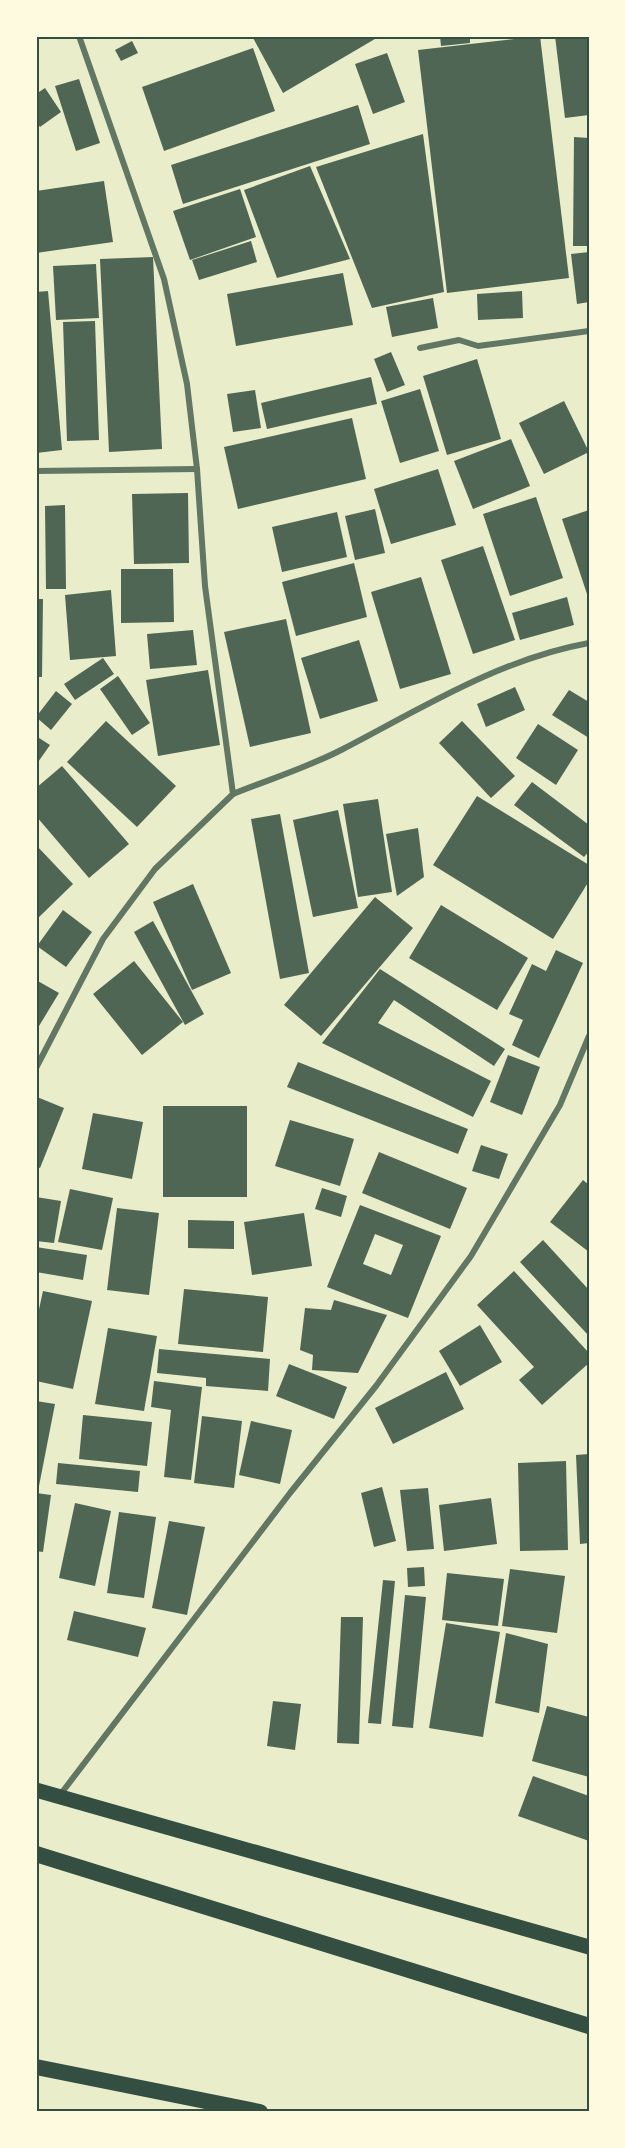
<svg xmlns="http://www.w3.org/2000/svg" width="625" height="2148" font-family="'Source Sans 3',sans-serif">
<style>
.building{fill:#4f6655;fill-rule:evenodd}
.lines{fill:none;stroke-linecap:round;stroke-linejoin:round}
.minor{stroke:#617663;stroke-width:6}
.primary{stroke:#344e41;stroke-width:15}
.trunk{stroke:#344e41;stroke-width:16}
.neatline{fill:none;stroke:#344e41;stroke-width:2}
</style>
<rect width="100%" height="100%" fill="#e9edc9"/>
<g class="building">
<polygon points="252,36 380,36 283,93"/>
<polygon points="440,36 470,36 470,43 441,46"/>
<polygon points="540,36 569,278 447,293 418,50"/>
<polygon points="555,36 589,36 589,115 565,118"/>
<polygon points="132,41 138,53 121,61 115,50"/>
<polygon points="253,48 275,111 164,151 142,87"/>
<polygon points="387,53 405,102 373,114 355,64"/>
<polygon points="79,79 100,143 76,151 55,86"/>
<polygon points="45,88 61,112 40,127 36,121 36,94"/>
<polygon points="358,105 370,144 183,204 171,165"/>
<polygon points="423,134 444,292 372,308 316,167"/>
<polygon points="574,137 589,138 589,246 573,246"/>
<polygon points="310,166 350,259 277,278 244,190"/>
<polygon points="104,181 113,242 36,253 36,191"/>
<polygon points="240,189 256,237 190,260 173,211"/>
<polygon points="251,241 257,262 199,280 192,260"/>
<polygon points="589,252 589,302 577,304 571,254"/>
<polygon points="153,257 162,449 109,452 100,259"/>
<polygon points="96,264 99,318 56,320 53,266"/>
<polygon points="343,273 353,325 236,346 227,294"/>
<polygon points="48,291 62,450 36,453 36,292"/>
<polygon points="522,291 523,318 478,320 477,294"/>
<polygon points="433,298 438,328 392,337 386,307"/>
<polygon points="95,321 99,440 67,441 63,322"/>
<polygon points="391,352 405,385 387,392 374,359"/>
<polygon points="477,359 501,439 447,455 423,376"/>
<polygon points="371,377 377,404 267,429 261,403"/>
<polygon points="420,389 439,451 400,463 381,401"/>
<polygon points="255,390 261,428 233,432 227,394"/>
<polygon points="564,401 589,452 544,474 519,423"/>
<polygon points="352,418 366,479 238,509 224,447"/>
<polygon points="511,439 530,486 473,509 454,461"/>
<polygon points="438,469 456,525 391,544 374,489"/>
<polygon points="188,493 189,563 134,564 132,494"/>
<polygon points="536,497 563,578 510,596 483,514"/>
<polygon points="65,505 66,589 46,589 45,506"/>
<polygon points="375,509 385,553 355,560 345,516"/>
<polygon points="589,510 589,600 562,519"/>
<polygon points="337,512 347,557 282,572 272,527"/>
<polygon points="483,546 515,640 473,654 441,560"/>
<polygon points="354,563 367,617 296,636 282,582"/>
<polygon points="121,569 173,569 174,622 121,623"/>
<polygon points="421,577 451,674 400,689 371,592"/>
<polygon points="111,590 116,656 70,660 65,595"/>
<polygon points="567,597 574,625 520,640 512,613"/>
<polygon points="36,599 43,599 42,677 36,677"/>
<polygon points="286,619 311,733 250,747 224,632"/>
<polygon points="193,630 197,665 150,669 147,634"/>
<polygon points="359,640 378,701 320,719 301,658"/>
<polygon points="103,658 114,674 75,700 64,684"/>
<polygon points="208,670 220,745 158,756 146,680"/>
<polygon points="118,676 150,723 132,735 100,689"/>
<polygon points="515,687 525,710 486,727 477,704"/>
<polygon points="569,690 589,702 589,738 552,715"/>
<polygon points="56,691 72,704 51,730 36,717"/>
<polygon points="106,721 176,786 137,827 67,762"/>
<polygon points="462,721 515,776 491,798 439,743"/>
<polygon points="538,724 578,750 556,785 516,758"/>
<polygon points="36,736 50,745 36,765"/>
<polygon points="62,766 129,844 89,878 36,816 36,788"/>
<polygon points="532,782 589,825 589,851 584,857 514,805"/>
<polygon points="477,796 589,865 589,881 553,939 433,865"/>
<polygon points="378,799 392,892 358,897 343,804"/>
<polygon points="338,810 358,908 313,917 293,820"/>
<polygon points="280,814 309,973 280,979 251,819"/>
<polygon points="418,828 424,877 397,896 386,834"/>
<polygon points="36,845 73,884 36,920"/>
<polygon points="193,884 231,973 192,990 153,902"/>
<polygon points="375,897 413,928 321,1036 284,1005"/>
<polygon points="441,905 528,958 497,1010 409,958"/>
<polygon points="63,910 92,932 66,967 37,946"/>
<polygon points="153,921 204,1014 185,1025 134,932"/>
<polygon points="556,950 583,963 539,1058 512,1045 523,1020 509,1014 532,964 546,971"/>
<polygon points="134,961 183,1022 142,1055 93,994"/>
<polygon points="380,969 505,1049 494,1066 394,1000 378,1023 491,1081 473,1117 322,1043"/>
<polygon points="36,980 59,993 36,1031"/>
<polygon points="508,1055 540,1067 522,1115 490,1102"/>
<polygon points="298,1062 468,1129 458,1154 287,1087"/>
<polygon points="37,1097 64,1108 40,1168 36,1167"/>
<rect x="163" y="1106" width="84" height="91"/>
<polygon points="93,1113 143,1122 132,1179 82,1169"/>
<polygon points="290,1120 354,1139 340,1186 275,1166"/>
<polygon points="481,1145 508,1154 499,1179 472,1171"/>
<polygon points="379,1152 467,1188 450,1229 362,1193"/>
<polygon points="583,1180 589,1185 589,1252 550,1222"/>
<polygon points="322,1188 347,1196 341,1217 315,1209"/>
<polygon points="70,1189 113,1198 102,1250 58,1242"/>
<polygon points="36,1197 61,1201 54,1243 36,1241"/>
<path d="M360 1205 441 1236 408 1318 327 1287ZM375 1234 403 1245 391 1275 363 1264Z"/>
<polygon points="117,1208 159,1213 149,1295 107,1290"/>
<polygon points="304,1213 312,1266 252,1275 244,1222"/>
<polygon points="188,1220 234,1221 234,1249 188,1248"/>
<polygon points="543,1240 589,1290 589,1336 520,1262"/>
<polygon points="36,1247 87,1255 83,1280 36,1272"/>
<polygon points="514,1271 589,1353 589,1363 542,1405 519,1380 534,1367 477,1305"/>
<polygon points="184,1289 268,1297 263,1352 178,1344"/>
<polygon points="43,1291 92,1301 73,1389 36,1381 36,1323"/>
<polygon points="334,1300 387,1315 358,1373 312,1370 313,1355 300,1350 305,1308 331,1310"/>
<polygon points="480,1325 502,1362 460,1386 439,1351"/>
<polygon points="108,1328 157,1336 144,1411 95,1404"/>
<polygon points="159,1349 270,1359 268,1391 206,1386 206,1378 157,1373"/>
<polygon points="289,1364 347,1387 334,1419 276,1396"/>
<polygon points="446,1372 464,1409 393,1444 375,1408"/>
<polygon points="154,1381 202,1387 191,1480 164,1477 171,1410 151,1407"/>
<polygon points="36,1401 55,1404 39,1486 36,1485"/>
<polygon points="83,1415 152,1422 147,1466 79,1459"/>
<polygon points="202,1416 242,1421 234,1488 194,1483"/>
<polygon points="251,1421 292,1430 280,1484 239,1475"/>
<polygon points="589,1454 589,1543 580,1544 576,1455"/>
<polygon points="566,1461 568,1550 520,1551 518,1463"/>
<polygon points="58,1463 140,1471 138,1492 56,1484"/>
<polygon points="382,1487 396,1541 374,1547 361,1493"/>
<polygon points="428,1488 434,1549 407,1551 400,1490"/>
<polygon points="36,1493 51,1495 43,1552 36,1551"/>
<polygon points="491,1498 497,1544 444,1551 439,1505"/>
<polygon points="75,1503 111,1511 95,1586 59,1578"/>
<polygon points="119,1512 156,1517 144,1598 107,1593"/>
<polygon points="169,1521 205,1527 187,1615 152,1608"/>
<polygon points="424,1567 425,1586 408,1587 407,1568"/>
<polygon points="510,1569 565,1576 557,1633 502,1626"/>
<polygon points="447,1573 504,1579 498,1626 442,1620"/>
<polygon points="383,1580 395,1581 381,1724 368,1723"/>
<polygon points="405,1595 426,1597 413,1728 392,1726"/>
<polygon points="74,1611 146,1628 138,1657 67,1640"/>
<polygon points="341,1617 363,1617 359,1744 337,1743"/>
<polygon points="446,1623 500,1632 483,1737 429,1728"/>
<polygon points="506,1633 548,1644 539,1713 495,1703"/>
<polygon points="273,1701 301,1704 295,1750 267,1746"/>
<polygon points="547,1706 589,1717 589,1777 532,1761"/>
<polygon points="533,1776 589,1796 589,1841 518,1816"/>
</g>
<g class="lines">
<g class="minor">
<polyline points="420,348 459,340 478,346 589,331"/>
<polyline points="36,471 197,469"/>
<path d="M233 794C270 779 309 767 343 749 422 708 500 659 589 643"/>
<polyline points="36,1068 103,939 155,869 233,794 205,586 197,469 187,384 164,279 79,36"/>
<polyline points="60,1795 290,1493 376,1386 471,1256 560,1105 589,1036"/>
</g>
<polyline class="primary" points="36,1790 589,1947"/>
<g class="trunk">
<polyline points="36,1854 589,2026"/>
<polyline points="36,2067 260,2112"/>
</g>
</g>
<rect width="625" height="2148" fill="none" stroke="#fefae0" stroke-width="75"/>
<rect x="38" y="38" width="550" height="2072" class="neatline"/>
</svg>
